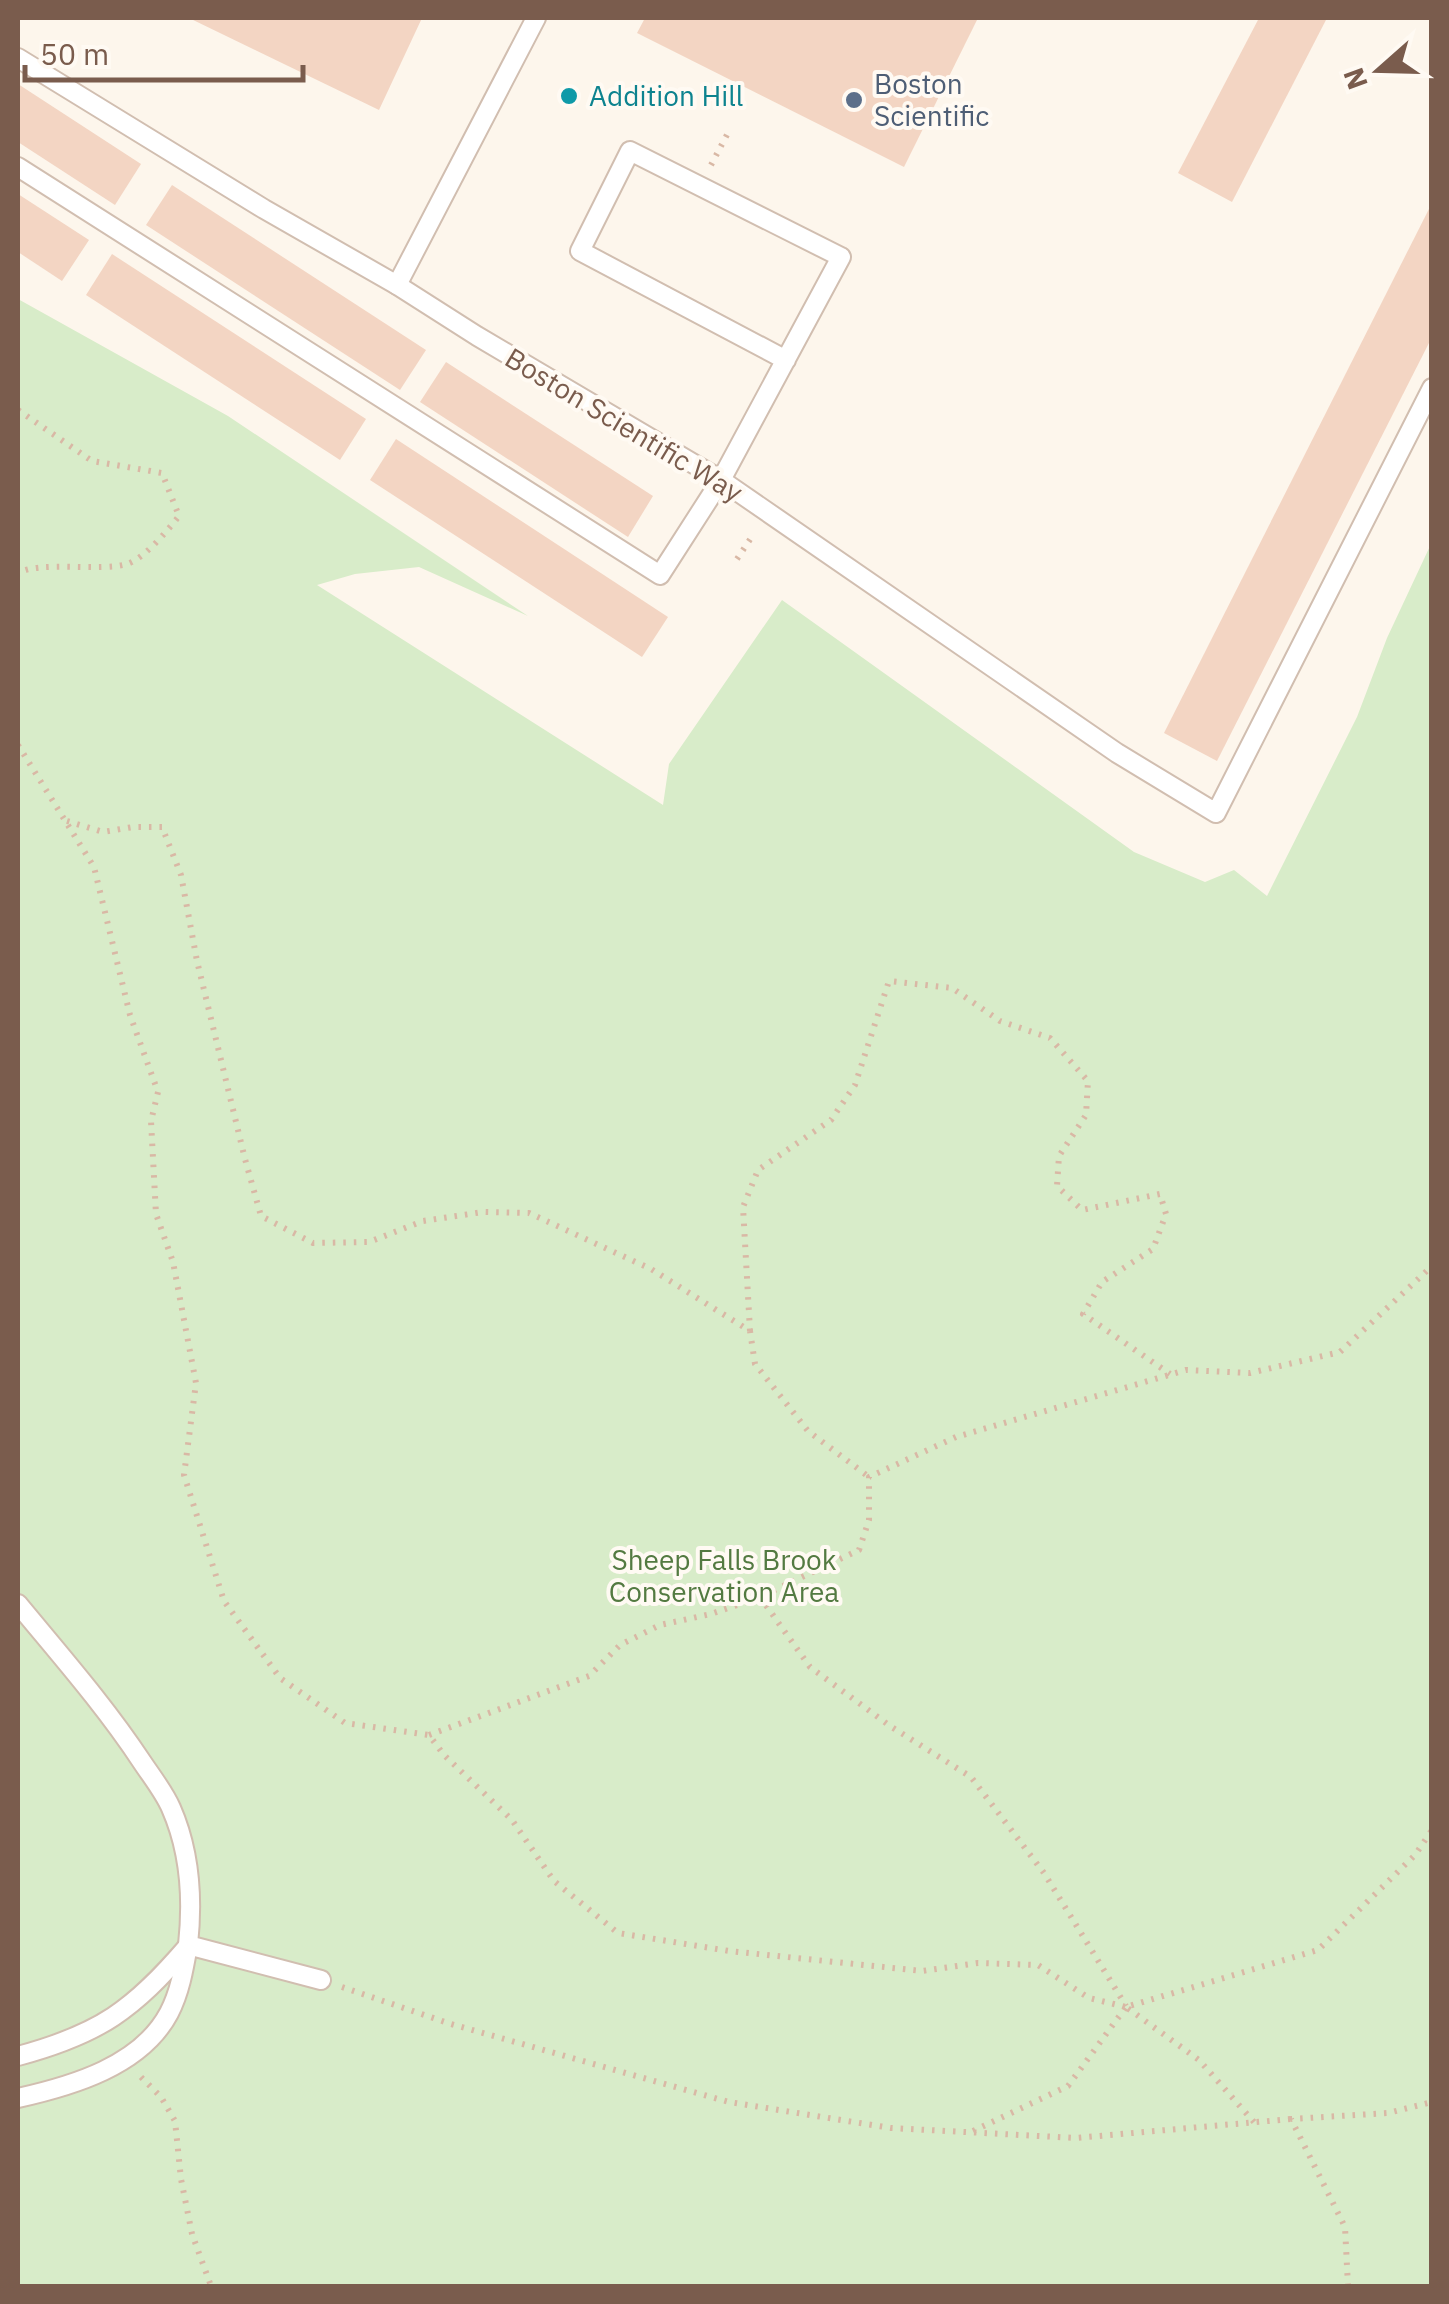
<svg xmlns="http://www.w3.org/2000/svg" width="1449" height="2304" font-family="'IBM Plex Sans',sans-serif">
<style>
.green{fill:#d8ecc9}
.building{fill:#f3d5c3}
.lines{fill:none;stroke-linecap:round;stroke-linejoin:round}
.service-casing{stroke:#d1beb0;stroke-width:22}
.path{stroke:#d9b8a5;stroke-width:6;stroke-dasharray:2.5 8;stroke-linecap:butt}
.service{stroke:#fff;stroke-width:18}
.culture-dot{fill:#0f9aa8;stroke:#fffaf3;stroke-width:4}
.service-dot{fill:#5c6f8a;stroke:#fffaf3;stroke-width:4}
.labels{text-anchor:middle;stroke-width:8;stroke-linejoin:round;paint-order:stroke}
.service-label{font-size:28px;fill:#4e5e75;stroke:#fffaf3;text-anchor:start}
.culture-label{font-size:28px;fill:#0d838f;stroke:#fffaf3;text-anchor:start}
.street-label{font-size:28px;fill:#7a5c4d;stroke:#fffaf3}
.park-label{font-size:28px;fill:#537a41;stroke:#fffaf3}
</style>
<rect width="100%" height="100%" fill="#fdf6ec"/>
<polygon class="green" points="18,299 228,416 528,616 419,567 355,574 317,585 663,805 669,764 782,600 1134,852 1205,882 1234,870 1267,896 1357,717 1387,638 1431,544 1431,2286 18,2286"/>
<g class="building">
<polygon points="189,18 422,18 379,110"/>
<polygon points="645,18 978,18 904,167 637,33"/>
<polygon points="1259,18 1327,18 1232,202 1178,173"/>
<polygon points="18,84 141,164 115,205 18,142"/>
<polygon points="172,185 426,350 400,390 146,225"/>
<polygon points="18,194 89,240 62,281 18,252"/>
<polygon points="1432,203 1432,337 1217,761 1164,733"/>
<polygon points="112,254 366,419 340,460 86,295"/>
<polygon points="446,362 653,496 628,537 420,402"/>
<polygon points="396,439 668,617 642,657 370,480"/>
</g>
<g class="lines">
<defs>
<g id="service">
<polyline points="18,58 264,209 397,285 477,336 721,480 1117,753 1216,813 1432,388"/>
<polyline points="18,167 660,575 721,480 841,257 630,151 580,251 786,360"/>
<polyline points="397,285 536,18"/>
<path d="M18 1604C61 1656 105 1706 142 1762 152 1777 164 1792 171 1808 190 1851 193 1899 188 1945L321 1980"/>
<path d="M18 2056C100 2034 133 2010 188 1946"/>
<path d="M18 2098C72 2086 141 2066 169 2013 180 1992 184 1968 188 1945"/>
</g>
</defs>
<use href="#service" class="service-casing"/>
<g class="path">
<polyline points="711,165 729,131"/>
<path d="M18 410 92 461 162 473 179 516C167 531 145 558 127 564 101 572 35 560 18 574"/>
<polyline points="737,559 753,535"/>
<polyline points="18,745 94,867 130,1015 158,1092 151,1121 156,1214 173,1262 196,1383 184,1475 224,1601 280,1678 345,1723 429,1735 444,1755 512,1820 554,1881 618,1933 729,1951 922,1971 978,1963 1038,1965 1089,1998 1126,2007"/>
<polyline points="67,821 103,832 133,827 162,827 181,875 197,961 245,1159 261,1216 313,1243 369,1242 423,1221 483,1212 529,1213 651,1269 750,1331 755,1364 808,1431 869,1477"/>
<polyline points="750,1331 743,1207 758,1170 831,1120 855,1085 889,981 952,988 1000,1021 1050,1038 1088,1081 1086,1115 1059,1156 1057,1186 1082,1210 1160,1194 1166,1214 1153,1249 1102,1282 1083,1314 1170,1374"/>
<polyline points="760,1597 810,1667 890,1726 971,1777 1044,1873 1126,2006"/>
<polyline points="429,1735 589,1676 620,1645 660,1625 711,1614 760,1597 859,1550 869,1520 869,1477 956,1437 1186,1370 1250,1373 1340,1352 1432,1266"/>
<polyline points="342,1987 451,2024 729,2102 891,2128 1076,2138 1291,2119"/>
<polyline points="141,2077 161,2097 175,2121 181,2179 192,2234 211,2286"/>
<polyline points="1254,2122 1199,2060 1126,2007 1318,1950 1415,1855 1432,1830"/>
<polyline points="973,2131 1068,2086 1126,2007"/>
<polyline points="1348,2286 1345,2227 1291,2119 1388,2113 1432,2102"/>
</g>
<use href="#service" class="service"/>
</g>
<circle class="culture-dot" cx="569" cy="96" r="10"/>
<circle class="service-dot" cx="854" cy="100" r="10"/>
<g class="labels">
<g class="service-label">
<text x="874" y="94">Boston<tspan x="874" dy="32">Scientific</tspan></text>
</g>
<g class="culture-label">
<text x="589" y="106">Addition Hill</text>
</g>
<g class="street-label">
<text transform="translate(624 425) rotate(31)" y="10">Boston Scientific Way</text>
</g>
<g class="park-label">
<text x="724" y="1570">Sheep Falls Brook<tspan x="724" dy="32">Conservation Area</tspan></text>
</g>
</g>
<rect width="1449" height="2304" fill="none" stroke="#7a5c4d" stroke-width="40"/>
<g transform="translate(1379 70) rotate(250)" stroke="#fffaf3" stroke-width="8" paint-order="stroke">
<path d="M0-8L18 38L0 25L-18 38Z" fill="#7a5c4d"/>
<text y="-15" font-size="28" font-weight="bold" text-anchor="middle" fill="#7a5c4d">N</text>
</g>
<path d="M25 65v15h278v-15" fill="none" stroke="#7a5c4d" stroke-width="5"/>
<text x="40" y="65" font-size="30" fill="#7a5c4d" stroke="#fffaf3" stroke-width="8" paint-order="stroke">50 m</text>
</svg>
